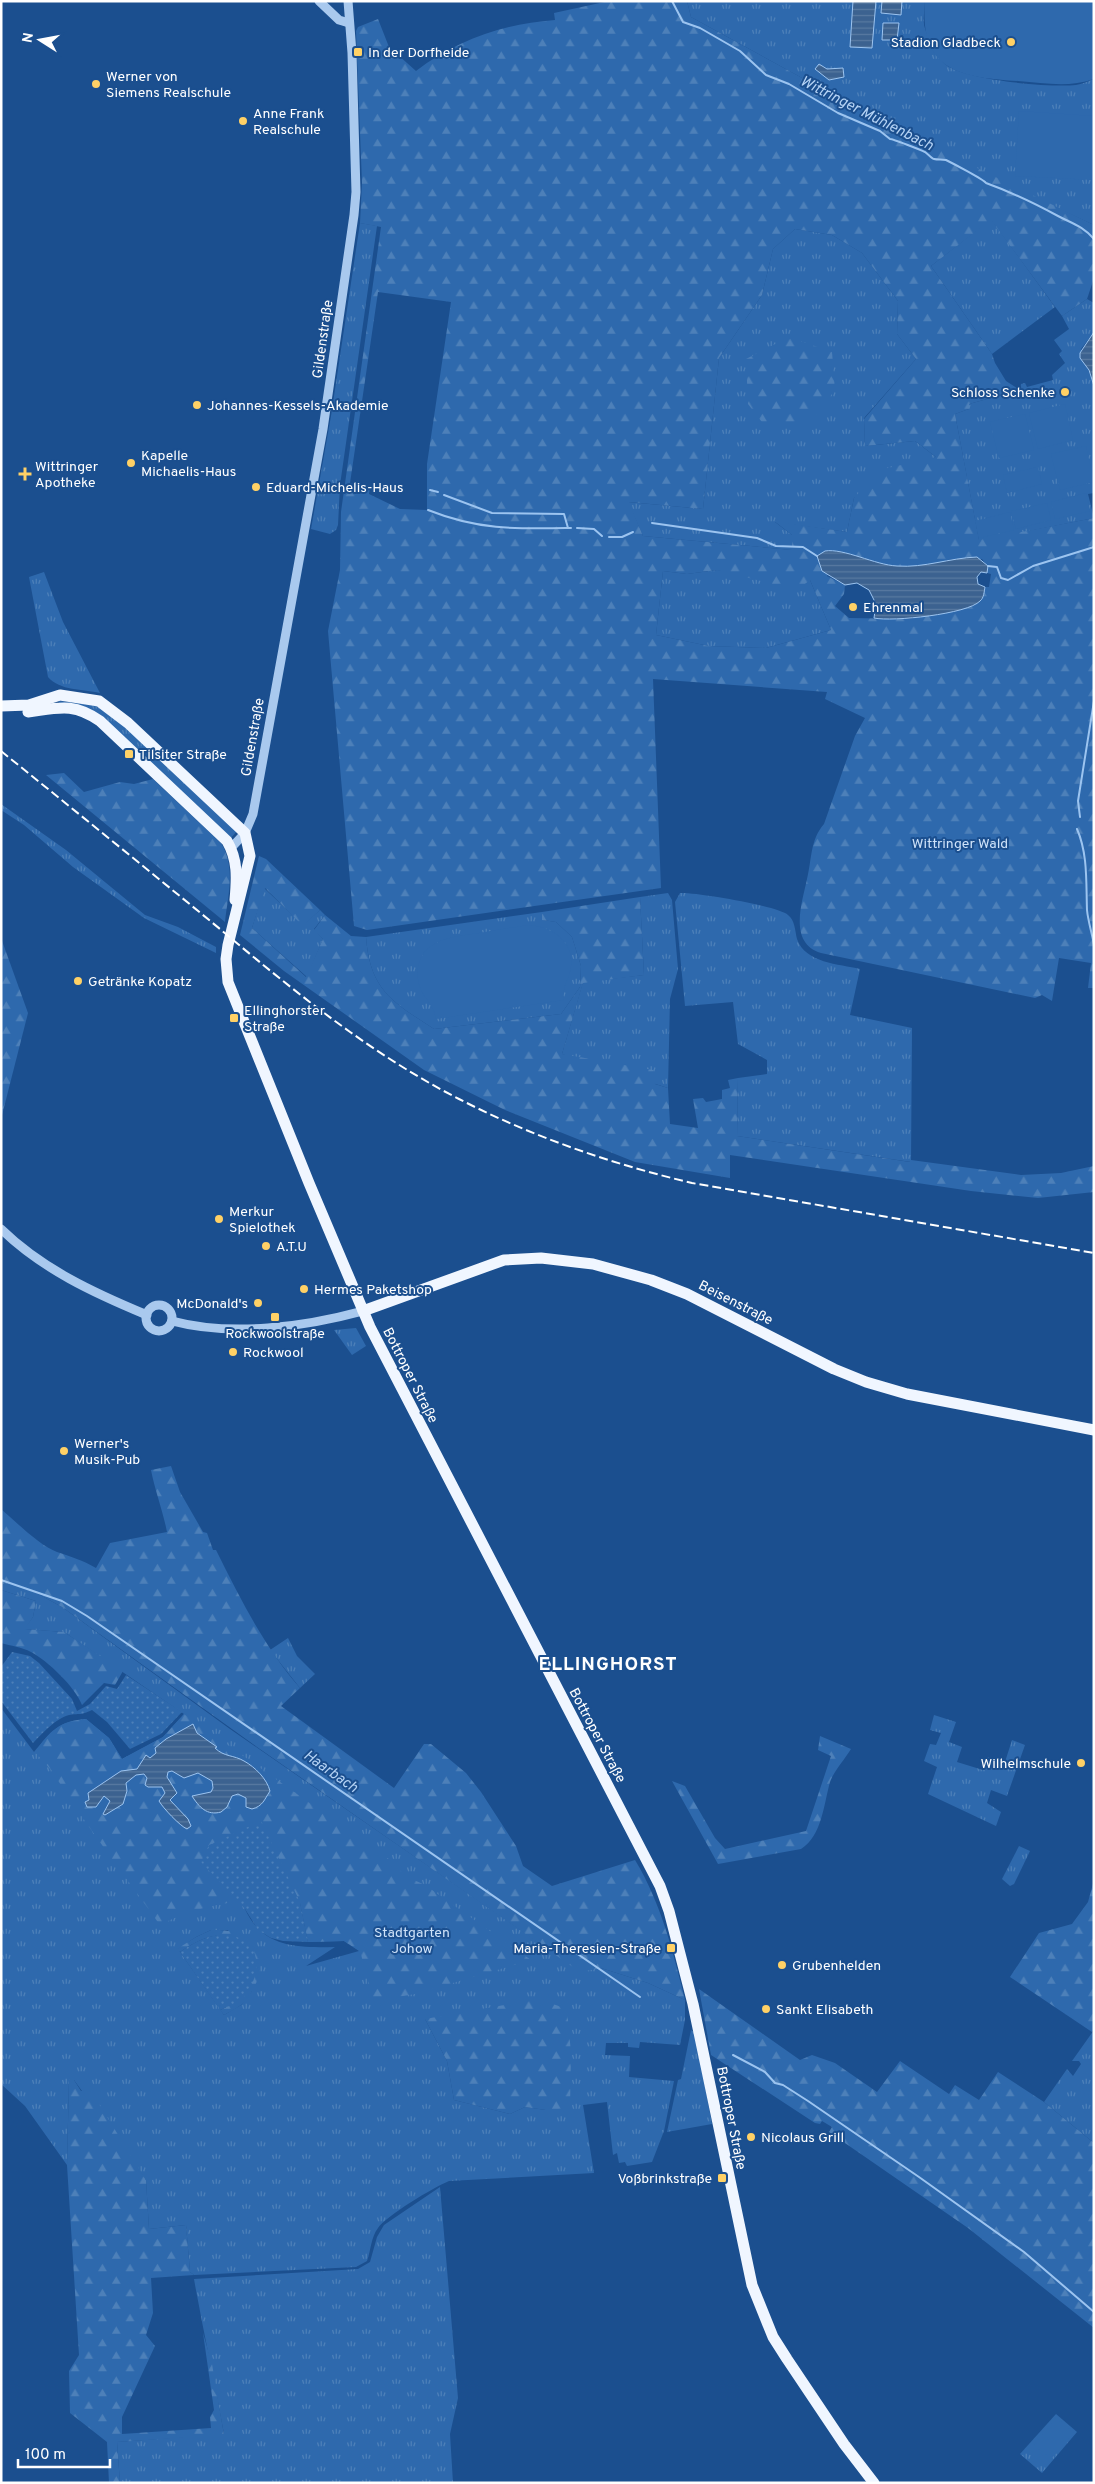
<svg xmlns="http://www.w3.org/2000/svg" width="1095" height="2484" font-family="Overpass,sans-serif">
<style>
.grass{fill:url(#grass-tufts);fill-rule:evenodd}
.forest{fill:url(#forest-firs);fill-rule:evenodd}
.garden{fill:url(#garden-dots)}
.pitch{fill:#2e69ad}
.water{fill:url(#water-rules);stroke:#9cc4f0}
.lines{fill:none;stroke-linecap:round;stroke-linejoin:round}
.stream{stroke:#9cc4f0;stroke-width:2}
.minor{stroke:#a9c9ee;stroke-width:9}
.major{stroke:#f0f6ff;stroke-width:11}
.rail{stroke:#fff;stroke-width:2;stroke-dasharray:9 4;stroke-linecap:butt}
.poi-dot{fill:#ffd166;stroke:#1b4f8f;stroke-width:2}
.labels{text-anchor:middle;stroke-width:4;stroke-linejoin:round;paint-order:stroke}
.poi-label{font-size:14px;fill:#fff;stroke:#1b4f8f;text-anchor:start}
.street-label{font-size:14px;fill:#fff;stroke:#1b4f8f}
.park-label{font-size:14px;fill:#cfe3fa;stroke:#1b4f8f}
.water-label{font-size:15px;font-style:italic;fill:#b5d3f5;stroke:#1b4f8f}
.district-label{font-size:19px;font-weight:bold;letter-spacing:1px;fill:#fff;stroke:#1b4f8f}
</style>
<defs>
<pattern id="grass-tufts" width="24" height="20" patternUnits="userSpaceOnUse" patternTransform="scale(1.25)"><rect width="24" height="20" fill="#2e69ad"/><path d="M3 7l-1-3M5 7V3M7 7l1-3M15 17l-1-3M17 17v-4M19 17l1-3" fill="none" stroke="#4d80b9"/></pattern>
<pattern id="forest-firs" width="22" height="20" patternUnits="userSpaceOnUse" patternTransform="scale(1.25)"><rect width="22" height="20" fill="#2e69ad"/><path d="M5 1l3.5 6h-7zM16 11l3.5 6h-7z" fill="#4d80b9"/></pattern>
<pattern id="garden-dots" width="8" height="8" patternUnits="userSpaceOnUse" patternTransform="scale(1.25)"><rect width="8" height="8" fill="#2e69ad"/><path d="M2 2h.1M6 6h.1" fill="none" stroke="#4d80b9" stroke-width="1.8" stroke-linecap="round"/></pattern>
<pattern id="water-rules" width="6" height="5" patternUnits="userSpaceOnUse" patternTransform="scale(1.25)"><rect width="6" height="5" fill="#3c6290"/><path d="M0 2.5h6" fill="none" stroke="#597aa1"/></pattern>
</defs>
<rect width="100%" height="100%" fill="#1b4f8f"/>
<g class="grass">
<path d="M687 1H925C925 8 923 17 924 24 925 33 938 59 945 64 963 80 1051 88 1076 85 1082 84 1088 81 1094 79V225L937 152 691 17Z"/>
<polygon points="991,219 1055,307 992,354 931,266"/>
<polygon points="360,223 377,226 340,485 338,525 336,530 330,534 311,529 331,416"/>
<polygon points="795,229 832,235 862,253 898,301 897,334 916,359 864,418 865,446 915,441 936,457 854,498 847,532 775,522 792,535 792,550 643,536 628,502 703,509 719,358 762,295 773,249"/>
<polygon points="1087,299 1094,303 1094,332 1081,349 1094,386 1094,493 1088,494 1094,518 979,541 955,414 969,409 969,404 1020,390 1021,384 1025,383 1027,387 1053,380 1052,375 1065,363 1059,354 1062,351 1054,340 1069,329 1062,316"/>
<polygon points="717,570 810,580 831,630 766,648 709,646 656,635 663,571 687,574"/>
<path d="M44 572 63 622 100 693C83 689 60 691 48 677L29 577Z"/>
<polygon points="59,701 97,705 108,710 237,831 231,838 116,734 59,703"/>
<polygon points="1,804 66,850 145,915 178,927 216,947 216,953 144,918 73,867 24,825 1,810"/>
<polygon points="264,888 303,925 320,910 325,915 314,929 323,939 307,977 252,928"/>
<polygon points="668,893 672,900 678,969 670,999 668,1088 562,1054 583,982 644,975 640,897"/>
<path d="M680 893C695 892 778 906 788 915 795 920 795 931 797 939 805 963 839 964 860 969L850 1015 912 1028 911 1162 737 1136 738 1078 767 1074V1060L738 1044 733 1002 685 1006 675 902Z"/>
<path d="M542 912 543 920 556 922 572 937 581 966 580 987 561 1014 434 1029C393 1002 370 991 366 937Z"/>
<polygon points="356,1328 366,1346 352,1355 334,1330"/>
<path d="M1 1580 31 1590 62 1607 230 1729 580 1971 601 1968 648 1983 685 2000V2020L680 2045 640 2042 639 2048 628 2047V2043H606L605 2055 630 2056 629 2077 674 2081 664 2131 652 2162 627 2166 625 2162 619 2163 617 2153 613 2155 607 2102 583 2105 594 2173 449 2181C434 2187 386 2216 378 2228 371 2237 371 2250 367 2261L356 2267 194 2275 190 2272 186 2225 149 2229 146 2180 74 2080H69L67 2165 25 2106 1 2084V1708L34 1752C51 1732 58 1721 86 1719L109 1738 122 1759 163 1737 184 1714 64 1632 24 1629 33 1617 36 1601 1 1590ZM300 1902 308 1942 344 1941 359 1951 306 1966 335 1947C297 1948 263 1948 245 1909ZM211 1930H228L252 1991 241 2005 224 2015 178 1949 196 1937ZM425 2019 546 2110 525 2107 510 2114 454 2100 447 2061Z"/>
<polygon points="288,1638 297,1656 315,1674 300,1688 270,1650"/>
<polygon points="934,1715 956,1722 949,1742 962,1747 957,1762 983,1770 987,1757 1005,1762 1012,1740 1025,1745 1007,1796 991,1790 987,1803 1001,1812 996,1826 928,1794 937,1767 924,1761 930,1744 936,1745 941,1733 930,1730"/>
<polygon points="1019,1846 1030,1851 1014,1884 1010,1886 1002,1879"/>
<polygon points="691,2030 695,2033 712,2124 667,2132 678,2080 681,2079"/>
<polygon points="1094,2030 1094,2143 1044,2102 1067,2069 1073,2076 1081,2064 1079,2061 1072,2061"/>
<path d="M440 2187 458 2398 450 2434 453 2483H120L117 2442 224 2434C215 2382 203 2331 194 2279L358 2269 370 2262 377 2237 384 2225Z"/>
<polygon points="1056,2414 1077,2432 1042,2473 1020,2454"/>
</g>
<g class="forest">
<path d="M609 1H687L691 17 879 120 1094 225V278L1087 299 1062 316 991 220 931 266 992 354 995 363 1006 381 1020 390 969 404V409L955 414 979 540 1094 518V988H1088L1091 963 1059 958 1052 1001 1042 995 1035 998 821 953C788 943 802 903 807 879 812 859 810 840 824 824L855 736 865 718 825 699 827 692 653 679 661 888 367 930 354 926 328 631 340 570 341 512 381 227 360 223 362 183 356 31 358 27 378 19 389 47 416 71C457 40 503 24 555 20L554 13ZM795 229 832 235 862 253 898 301 897 334 916 359 864 419 865 446 915 441 936 457 879 470 854 498 847 532 774 521 792 535V550L643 536 629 502 703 509 719 358 762 295 773 249ZM378 292 451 302 427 464V510L400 509 369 494 370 487 350 483ZM838 551 887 565 900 567 931 565 952 559H982L987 566V573L991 574 989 587H985L981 600 975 605 910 619 849 618 835 606 844 594 845 585 827 576ZM717 570 797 590 810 580 831 630 766 648 709 646 656 635 663 571 687 574Z"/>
<polygon points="789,337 832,352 835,390 809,424 765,426 748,404 746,359"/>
<path d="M64 773 84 792 120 782 134 784 153 779 221 843C236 867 228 895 225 922L46 775Z"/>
<path d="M259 856 266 859 320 910 303 926 265 888 252 928 306 977 323 939 314 930 325 915 351 936 366 937C370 991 393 1002 434 1029L561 1014 580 987 581 966 572 937 556 922 542 920V912L640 897 644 975 583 983 562 1054 653 1070 655 1084 668 1088 670 1124 698 1128 693 1099 703 1098 706 1102 722 1099V1090L730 1088 728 1080 738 1078 737 1136 910 1162 911 1160 1021 1175 1061 1173 1094 1166V1192L1038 1198 971 1191 730 1155V1178L635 1162 505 1110 424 1070 284 971 240 935Z"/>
<polygon points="1,938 28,1013 1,1119"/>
<path d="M171 1466 180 1492 203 1532 207 1533 213 1550H216C240 1598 264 1647 300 1688L281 1706 394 1788 424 1744H431L466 1773 481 1792 516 1846 523 1866 552 1886 635 1860C661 1903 673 1951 685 2000L648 1983 601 1968 580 1972 257 1747 62 1607 31 1590 1 1580V1509C15 1521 40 1546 57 1552 72 1557 82 1560 96 1568L110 1543 167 1532C163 1511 155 1491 151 1470Z"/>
<path d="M1 1590 36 1601 33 1617 25 1629 64 1632 123 1671 115 1685 104 1683 82 1705C76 1688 47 1660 31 1652 22 1647 11 1646 1 1643Z"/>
<path d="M184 1714 393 1862 405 1876 425 1885 531 1960 415 1994 374 2001 360 1951 344 1941 308 1942 300 1902 243 1829 230 1835 201 1862 238 1901C209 1906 186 1911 160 1925L89 1827 51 1770 35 1752C50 1731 59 1721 86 1719L109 1738 122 1759 163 1737Z"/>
<path d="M820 1736 851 1749C845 1759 834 1771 830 1782 824 1803 822 1836 801 1849L718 1864 672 1781 685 1786 715 1838 725 1849 806 1831 831 1756 818 1750Z"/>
<polygon points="1094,1880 1094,2030 1092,2032 1010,1977 1039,1933 1072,1924 1088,1902"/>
<path d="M211 1930C222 1930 233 1930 242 1935 271 1949 261 1987 241 2005 236 2009 229 2012 224 2015L220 2010C244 1999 248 1992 257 1968L241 1938C216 1931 201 1938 180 1952L177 1949 196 1937Z"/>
<polygon points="699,1989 800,2060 812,2055 835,2063 877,2092 900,2061 949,2094 955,2085 979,2100 998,2072 1044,2102 1094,2143 1094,2328 968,2228 829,2132 832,2127 822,2121 820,2124 815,2123 711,2055"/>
<polygon points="539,1999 567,2009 571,2053 570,2108 546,2110 525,2107 510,2114 454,2100 447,2061 425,2019"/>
<polygon points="69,2080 74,2080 81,2091 91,2091 146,2180 149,2229 186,2225 190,2272 194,2275 151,2278 153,2313 146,2335 155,2346 122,2417 122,2434 211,2428 210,2417 214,2410 203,2333 212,2364 224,2435 117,2442 120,2483 109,2483 107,2442 70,2413 69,2371 79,2355 67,2165"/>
</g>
<g class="garden">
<path d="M12 1652 30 1656 39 1663 72 1699 77 1711 90 1704 106 1686 117 1689 126 1675 182 1712 161 1734 130 1749 107 1722 92 1710C80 1716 79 1713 69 1715 56 1718 42 1734 33 1743L1 1701V1667Z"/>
<polygon points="261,1821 300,1902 308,1942 283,1941 271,1938 258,1930 245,1909 201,1862 209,1845"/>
<path d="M227 1934C237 1937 248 1940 253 1950 262 1966 252 1992 238 2002 233 2005 226 2007 220 2010L180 1952C196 1941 208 1935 227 1934Z"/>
</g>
<g class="pitch">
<path d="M925 1H1094V79C1068 88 1045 83 1018 81 960 77 919 71 925 1Z"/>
<polygon points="1019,111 1094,116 1094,180 1015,176"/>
<polygon points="1065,404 1073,440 1038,449 1029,413"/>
<polygon points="1025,414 1034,450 999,458 990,422"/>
<polygon points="1086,446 1094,482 1060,490 1051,454"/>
<polygon points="1038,467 1042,484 1007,493 1003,475"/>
<polygon points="1086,493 1090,511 1055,519 1051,502"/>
<polygon points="1047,503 1051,520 1016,529 1011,511"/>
<polygon points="1010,512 1014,530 979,538 975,521"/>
<path d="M528 925C551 926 574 941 571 966 569 982 562 984 564 1000L436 1019C433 1000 420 998 418 979 414 940 451 937 479 933 496 930 512 928 528 925Z"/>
<polygon points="1056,2418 1074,2432 1051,2459 1034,2445"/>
</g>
<g class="water">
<polygon points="853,1 876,1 872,48 850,47"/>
<polygon points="882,1 902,1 901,15 881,13"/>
<polygon points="883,23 899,23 897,40 882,40"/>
<polygon points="819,64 827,69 843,68 844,77 829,80 815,69"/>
<polygon points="1094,332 1094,386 1089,370 1080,358 1080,353"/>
<path d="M825 551C844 548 875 565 897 566 925 568 949 558 977 557L988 566 987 573 981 572 977 577 978 584 985 587C984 592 984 598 980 601 968 614 892 622 874 618L876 604 869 590 857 583 845 585 822 571 817 556Z"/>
<path d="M193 1724 197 1733 217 1747 215 1748C224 1757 234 1755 244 1761 255 1767 267 1779 270 1791 264 1800 263 1806 252 1809L246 1807V1798L238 1794 232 1796 227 1807 221 1812C207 1816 199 1807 192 1796L211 1792 213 1788 212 1781 198 1773 184 1778 172 1771 168 1772 167 1777 177 1793 170 1800 188 1819 191 1826 187 1829C180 1826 163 1808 159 1801L165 1793 162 1787H148L145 1785 147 1778 144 1774 136 1775 126 1783 127 1791 123 1804 105 1815 103 1814 110 1801 104 1796 96 1807H87L85 1802 89 1800 88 1793 121 1771 137 1769 146 1755 150 1758 156 1753 155 1748 166 1739Z"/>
</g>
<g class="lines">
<g class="stream">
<path d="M672 1 683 22 700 28 740 51 766 75 789 84 838 113 880 131 890 139C893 139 921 150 925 152 928 154 932 159 934 159 938 160 942 159 946 160 952 163 983 179 986 183 1011 192 1034 203 1058 216 1071 223 1083 226 1094 239"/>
<polyline points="430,490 438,492"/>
<polyline points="444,495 492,513 564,514 568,528 571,528"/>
<path d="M428 510C478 530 515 529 568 528"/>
<polyline points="652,523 757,538 776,546 803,547 817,556"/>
<polyline points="577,528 594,529 602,536"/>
<polyline points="609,537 622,537 633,532"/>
<polyline points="988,566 997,567 1001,578 1008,580 1033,566 1094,547"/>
<polyline points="1080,817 1078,801 1094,701"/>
<path d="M1077 829C1088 854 1086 883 1087 910 1088 921 1092 933 1094 945"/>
<polyline points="1,1580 62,1601 87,1616 640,1997"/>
<polyline points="733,2055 765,2072 775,2083 783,2085 808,2101 919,2177 1024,2252 1094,2312"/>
</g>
<g class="minor">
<polyline points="319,1 339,20 349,23"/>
<polyline points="231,848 245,833 253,814 323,429 354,215 356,192 352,53 348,1"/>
<path d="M1 1229C42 1269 94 1293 147 1315"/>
<circle cx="159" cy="1318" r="13"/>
<path d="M172 1321C232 1337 304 1327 363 1311"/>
</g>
<g class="major">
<polyline points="1,706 29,705 60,695 99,701 128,723 245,833 250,856 228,945 226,959 228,982 309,1183 370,1327 660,1886 669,1911 693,2004 752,2285 773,2337 787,2359 844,2444 874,2483"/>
<path d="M28 712C58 708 73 702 100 721L227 841C238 860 237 878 235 900"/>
<polyline points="363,1311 504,1260 541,1258 593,1264 651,1280 687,1294 834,1369 866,1382 907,1394 1094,1430"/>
</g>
<path class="rail" d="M1 751C74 810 147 869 220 929 295 992 371 1054 459 1099 533 1137 612 1164 692 1183L1094 1253"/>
</g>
<g class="poi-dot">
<circle cx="1011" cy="42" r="5"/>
<rect x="353" y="47" width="10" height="10" rx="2.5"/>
<circle cx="96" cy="84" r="5"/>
<circle cx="243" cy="121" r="5"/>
<circle cx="1065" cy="392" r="5"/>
<circle cx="197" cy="405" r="5"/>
<circle cx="131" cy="463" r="5"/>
<path d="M22.5 466.5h5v5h5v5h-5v5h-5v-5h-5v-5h5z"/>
<circle cx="256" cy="487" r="5"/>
<circle cx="853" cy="607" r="5"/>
<rect x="124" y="749" width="10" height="10" rx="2.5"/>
<circle cx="78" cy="981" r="5"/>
<rect x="229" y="1013" width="10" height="10" rx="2.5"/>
<circle cx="219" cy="1219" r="5"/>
<circle cx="266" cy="1246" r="5"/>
<circle cx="304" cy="1289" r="5"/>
<circle cx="258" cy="1303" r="5"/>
<rect x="270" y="1312" width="10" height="10" rx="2.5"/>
<circle cx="233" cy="1352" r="5"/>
<circle cx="64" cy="1451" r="5"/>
<circle cx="1081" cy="1763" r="5"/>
<rect x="666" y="1943" width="10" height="10" rx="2.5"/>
<circle cx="782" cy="1965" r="5"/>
<circle cx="766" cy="2009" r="5"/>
<circle cx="751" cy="2137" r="5"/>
<rect x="717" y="2173" width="10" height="10" rx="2.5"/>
</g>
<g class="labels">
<g class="poi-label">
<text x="1001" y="47" text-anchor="end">Stadion Gladbeck</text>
<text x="368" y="57">In der Dorfheide</text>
<text x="106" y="81">Werner von<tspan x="106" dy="16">Siemens Realschule</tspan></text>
<text x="253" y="118">Anne Frank<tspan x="253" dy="16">Realschule</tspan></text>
<text x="1055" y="397" text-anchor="end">Schloss Schenke</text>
<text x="207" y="410">Johannes-Kessels-Akademie</text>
<text x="141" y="460">Kapelle<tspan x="141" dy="16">Michaelis-Haus</tspan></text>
<text x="35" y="471">Wittringer<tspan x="35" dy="16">Apotheke</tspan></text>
<text x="266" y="492">Eduard-Michelis-Haus</text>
<text x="863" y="612">Ehrenmal</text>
<text x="139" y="759">Tilsiter Straße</text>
<text x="88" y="986">Getränke Kopatz</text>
<text x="244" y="1015">Ellinghorster<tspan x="244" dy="16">Straße</tspan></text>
<text x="229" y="1216">Merkur<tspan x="229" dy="16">Spielothek</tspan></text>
<text x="276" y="1251">A.T.U</text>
<text x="314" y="1294">Hermes Paketshop</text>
<text x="248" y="1308" text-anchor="end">McDonald's</text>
<text x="275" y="1338" text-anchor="middle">Rockwoolstraße</text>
<text x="243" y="1357">Rockwool</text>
<text x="74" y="1448">Werner's<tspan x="74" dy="16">Musik-Pub</tspan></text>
<text x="1071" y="1768" text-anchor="end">Wilhelmschule</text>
<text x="661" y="1953" text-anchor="end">Maria-Theresien-Straße</text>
<text x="792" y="1970">Grubenhelden</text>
<text x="776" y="2014">Sankt Elisabeth</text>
<text x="761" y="2142">Nicolaus Grill</text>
<text x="712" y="2183" text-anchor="end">Voßbrinkstraße</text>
</g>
<g class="street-label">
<text transform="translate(322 339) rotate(-82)" y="5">Gildenstraße</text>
<text transform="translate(252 737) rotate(-80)" y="5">Gildenstraße</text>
<text transform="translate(736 1302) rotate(27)" y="5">Beisenstraße</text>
<text transform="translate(411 1375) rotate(63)" y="5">Bottroper Straße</text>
<text transform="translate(598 1735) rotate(62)" y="5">Bottroper Straße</text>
<text transform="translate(732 2118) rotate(79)" y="5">Bottroper Straße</text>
</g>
<g class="park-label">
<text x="960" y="848">Wittringer Wald</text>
<text x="412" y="1937">Stadtgarten<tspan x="412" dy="16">Johow</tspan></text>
</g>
<g class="water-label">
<text transform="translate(867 113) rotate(27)" y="5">Wittringer Mühlenbach</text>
<text transform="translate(331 1771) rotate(35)" y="5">Haarbach</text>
</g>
<g class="district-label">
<text x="608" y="1670">ELLINGHORST</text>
</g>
</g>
<rect width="1095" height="2484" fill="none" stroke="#ffffff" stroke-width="5"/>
<g transform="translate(40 40) rotate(281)" stroke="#1b4f8f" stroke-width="4" paint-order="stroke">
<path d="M0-4L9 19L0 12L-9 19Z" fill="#ffffff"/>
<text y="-8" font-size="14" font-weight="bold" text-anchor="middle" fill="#ffffff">N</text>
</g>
<path d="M18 2459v8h92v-8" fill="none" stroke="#ffffff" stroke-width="2.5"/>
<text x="25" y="2459" font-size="15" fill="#ffffff" stroke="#1b4f8f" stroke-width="4" paint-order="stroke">100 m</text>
</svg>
